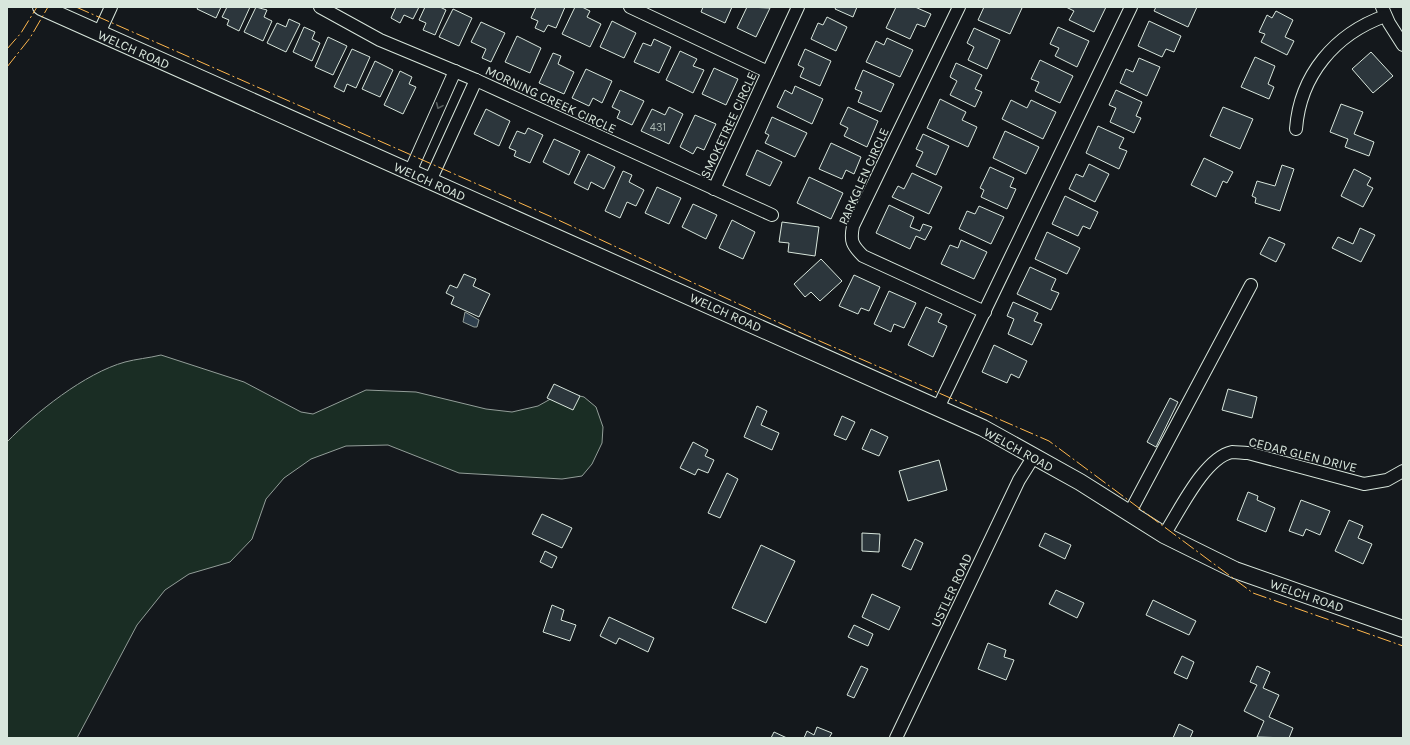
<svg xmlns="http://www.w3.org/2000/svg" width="1410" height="745" font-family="Karla,sans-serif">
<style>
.green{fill:#1a2d24;stroke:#939e99}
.water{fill:#2f3f4d;stroke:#939e99}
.building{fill:#2c363c;stroke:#d8e6dc}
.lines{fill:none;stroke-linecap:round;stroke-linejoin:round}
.minor-casing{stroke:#d8e6dc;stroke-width:14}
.major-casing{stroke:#d8e6dc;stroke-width:18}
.minor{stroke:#14181c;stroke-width:12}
.major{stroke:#14181c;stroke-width:16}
.power{stroke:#ffb74d;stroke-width:1;stroke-dasharray:14 3 2 3;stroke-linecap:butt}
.oneway{stroke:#59605f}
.labels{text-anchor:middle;stroke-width:3;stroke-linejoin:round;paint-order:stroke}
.number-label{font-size:11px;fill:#adbab4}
.street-label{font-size:13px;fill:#d8e6dc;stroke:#14181c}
</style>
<rect width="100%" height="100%" fill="#14181c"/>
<path class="green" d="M161 355 244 382 301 412 313 414 366 390 416 392 486 409 512 412 538 406 563 392 584 397 596 407 603 427 602 443 592 464 582 476 562 479 459 473 388 445 346 446 311 459 284 478 266 499 252 539 230 562 189 574 165 590 137 625 77 738H7V442C35 413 85 373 125 362 136 359 149 358 161 355Z"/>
<polygon class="water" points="465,312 479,320 477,327 474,327 463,322"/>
<g class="building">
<polygon points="198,7 221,7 216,18 197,9"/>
<polygon points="227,7 250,7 239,31 227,25 229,20 222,17"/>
<polygon points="256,7 267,10 264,17 272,21 263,41 244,32"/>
<polygon points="396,7 419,7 413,19 404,15 400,23 391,18"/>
<polygon points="425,7 440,7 446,10 435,35 423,30 426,23 419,20"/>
<polygon points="536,7 565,7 556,28 548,25 544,32 535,28 538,21 531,18"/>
<polygon points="575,7 582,7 590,11 587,17 601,24 590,47 562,34"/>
<polygon points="703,7 732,7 725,23 701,12"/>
<polygon points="747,7 770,8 756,37 737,28"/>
<polygon points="836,7 857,7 853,17 835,9"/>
<polygon points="896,7 915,7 931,14 925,27 917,24 910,39 886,28"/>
<polygon points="984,7 1019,7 1022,8 1010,34 978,20"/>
<polygon points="1066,7 1106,7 1094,32 1069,20 1074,11"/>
<polygon points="1156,7 1197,7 1188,27 1154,11"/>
<polygon points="453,9 472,18 459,46 439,37"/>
<polygon points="1276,11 1293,20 1285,37 1294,41 1287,55 1261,42 1265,34 1259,32 1267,15 1272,18"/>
<polygon points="827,17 847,27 836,51 811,39 818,23 823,25"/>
<polygon points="289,19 300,24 286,52 267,43 277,23 286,27"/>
<polygon points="612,21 636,33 624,58 600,47"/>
<polygon points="1149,21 1181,36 1174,52 1166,49 1162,57 1138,46"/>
<polygon points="481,22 505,33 491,62 482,58 486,49 471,42"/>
<polygon points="304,27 315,32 312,39 320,43 312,61 293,52"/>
<polygon points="1058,27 1089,41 1077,67 1055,56 1059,48 1050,44"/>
<polygon points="974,28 1000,40 987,69 968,60 974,47 967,43"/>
<polygon points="517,36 541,48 530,73 505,62"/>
<polygon points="328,37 347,46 333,75 315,67"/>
<polygon points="887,38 913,50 900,77 866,62 876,41 884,45"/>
<polygon points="654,39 671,47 659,73 634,62 643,43 651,46"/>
<polygon points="352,49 370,57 356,88 347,84 344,92 334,87"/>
<polygon points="805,49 831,61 820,86 800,77 804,68 798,65"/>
<polygon points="680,51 697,59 693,66 704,70 693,93 666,80"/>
<polygon points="1371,52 1393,76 1373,93 1352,69"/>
<polygon points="553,53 561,56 558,64 574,72 564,94 539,83"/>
<polygon points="1255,57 1275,66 1268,84 1274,87 1269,99 1241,87"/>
<polygon points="1139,58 1160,67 1147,96 1120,83 1126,69 1133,72"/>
<polygon points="1040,60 1073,76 1060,103 1035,91 1039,82 1031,79"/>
<polygon points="375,61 393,70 380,97 362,89"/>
<polygon points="956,63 982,75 975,89 982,92 975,107 950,95 957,81 950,77"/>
<polygon points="714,68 738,79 726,105 702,94"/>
<polygon points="586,69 612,81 602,103 593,98 589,106 572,98"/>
<polygon points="863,70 894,84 881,112 858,102 862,92 855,89"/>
<polygon points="400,71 412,77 409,84 416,87 403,114 384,105"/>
<polygon points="795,86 823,99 812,124 777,107 785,90 792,94"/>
<polygon points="620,90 644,101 632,125 617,118 620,111 612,107"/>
<polygon points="1116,90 1142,102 1136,116 1141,118 1134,133 1110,122 1116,108 1109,105"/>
<polygon points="940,99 966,112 962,120 977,127 968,147 927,128"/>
<polygon points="1011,100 1027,108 1031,100 1056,112 1043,139 1002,119"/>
<polygon points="1341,104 1363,112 1354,134 1374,142 1369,156 1345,147 1348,139 1330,132"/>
<polygon points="669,107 683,114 669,144 641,131 652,109 665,115"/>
<polygon points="848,107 878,121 867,147 844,136 848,128 840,124"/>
<polygon points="1223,107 1253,119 1240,149 1210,136"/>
<polygon points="486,109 510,121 499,146 474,134"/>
<polygon points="695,115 716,124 704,150 697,147 693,154 680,147"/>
<polygon points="772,117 807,133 795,157 765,143 769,135 765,133"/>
<polygon points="1098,126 1124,138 1119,148 1127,151 1119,169 1086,153"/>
<polygon points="528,128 543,135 530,163 514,156 516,151 509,148 517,131 525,134"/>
<polygon points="1005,131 1039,147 1026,174 993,158"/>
<polygon points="923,134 949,146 936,175 916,166 923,152 916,149"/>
<polygon points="554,139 580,151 569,175 543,162"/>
<polygon points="831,143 861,157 854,174 846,170 842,179 819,169"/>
<polygon points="757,150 782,162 770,186 746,175"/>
<polygon points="588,154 615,167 604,189 591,182 588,190 574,183"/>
<polygon points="1204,158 1233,172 1227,183 1223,181 1216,197 1191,185"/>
<polygon points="1089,164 1109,174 1095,202 1069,189 1076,174 1083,177"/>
<polygon points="1282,165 1294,169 1280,211 1255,203 1256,198 1252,196 1257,181 1275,186"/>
<polygon points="990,167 1014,178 1010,187 1016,189 1007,209 981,197 984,190 980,188"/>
<polygon points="1354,169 1371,178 1367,185 1373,188 1363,207 1341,196"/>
<polygon points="623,171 632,175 629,182 644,190 636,206 627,202 620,218 605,211"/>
<polygon points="912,173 942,187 929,214 892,197 898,186 904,189"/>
<polygon points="809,177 843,193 831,219 797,203"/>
<polygon points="657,187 681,198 669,224 645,213"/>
<polygon points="1065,196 1098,212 1090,229 1083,226 1078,236 1052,224"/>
<polygon points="693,204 717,215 706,239 682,227"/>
<polygon points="889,205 914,217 910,227 920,231 923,224 932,227 925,240 916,236 910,249 876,233"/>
<polygon points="979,206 1004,217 991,244 959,229 967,211 975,214"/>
<polygon points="732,220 755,232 743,259 719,248"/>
<polygon points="782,222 819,227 815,256 788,252 789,243 779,242"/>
<polygon points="1360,228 1375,235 1361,262 1332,248 1338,237 1353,244"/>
<polygon points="1047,232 1080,248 1067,274 1035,259"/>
<polygon points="1269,237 1285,244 1276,262 1260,254"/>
<polygon points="961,240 987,252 974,279 941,264 950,245 958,248"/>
<polygon points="821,259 842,281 820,301 811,292 805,297 794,284"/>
<polygon points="1030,267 1056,279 1051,290 1059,293 1051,310 1017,294"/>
<polygon points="464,274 476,279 473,286 490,294 479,317 451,304 454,297 446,293 450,285 457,288"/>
<polygon points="854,275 880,287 869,311 861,308 858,314 839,306"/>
<polygon points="889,291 916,303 904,328 894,324 891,332 874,324"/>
<polygon points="1013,302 1038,313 1034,321 1042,324 1032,345 1008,334 1014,319 1007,316"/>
<polygon points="926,307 942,314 938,322 947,326 933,357 908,345"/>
<polygon points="994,345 1027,361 1019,378 1011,374 1007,383 982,372"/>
<polygon points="554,384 580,396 573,410 547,398"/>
<polygon points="1228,389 1257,397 1252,418 1222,410"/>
<polygon points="1170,398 1178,402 1156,447 1147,442"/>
<polygon points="757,406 767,411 761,425 779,433 772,450 744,437"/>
<polygon points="842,416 855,422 846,440 834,435"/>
<polygon points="871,429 888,437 879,456 862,449"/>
<polygon points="693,442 708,450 705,456 714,460 708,473 698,469 695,475 680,468"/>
<polygon points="939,460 947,490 908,501 899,471"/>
<polygon points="727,473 738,479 720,518 708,513"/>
<polygon points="1248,492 1258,496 1257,500 1275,508 1266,532 1237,520"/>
<polygon points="1301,500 1330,511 1320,535 1306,529 1303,536 1289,531"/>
<polygon points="542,514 572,528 562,548 532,534"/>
<polygon points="1349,520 1363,526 1358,538 1372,544 1363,564 1335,551"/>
<polygon points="862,533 880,534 879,552 862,551"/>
<polygon points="1045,533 1071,545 1065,559 1039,546"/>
<polygon points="915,539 923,543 911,570 902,566"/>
<polygon points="761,545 795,561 766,623 732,608"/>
<polygon points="545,551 557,557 552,568 540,562"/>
<polygon points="1056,590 1084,603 1077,618 1049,604"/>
<polygon points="872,594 900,607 889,630 862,617"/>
<polygon points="1153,600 1196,621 1189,635 1146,615"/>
<polygon points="552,605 564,610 561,620 576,625 570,641 543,632"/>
<polygon points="609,617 654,638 648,652 619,638 616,644 600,636"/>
<polygon points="854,625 873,634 868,646 848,637"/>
<polygon points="988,643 1006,650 1004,657 1014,660 1006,680 978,669"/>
<polygon points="1182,656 1194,662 1187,679 1174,673"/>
<polygon points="861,666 868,669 854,698 847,695"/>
<polygon points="1257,666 1270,672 1263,688 1279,695 1269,717 1293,728 1289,738 1257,737 1264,721 1244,711 1257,685 1250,682"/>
<polygon points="1179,724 1193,731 1190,738 1173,738"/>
<polygon points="817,727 832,733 829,738 804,738 807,731 814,735"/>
<polygon points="774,732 787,738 771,738"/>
</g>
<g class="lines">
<defs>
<g id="minor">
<polyline points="320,7 380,40 476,80 772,215"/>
<polyline points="630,7 768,72"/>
<path d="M959 7 853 226C850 241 852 245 863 256L985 312"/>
<polyline points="1382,7 1389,23 1403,45"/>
<polyline points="99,33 111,7"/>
<path d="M1296 129C1300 75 1335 34 1385 16"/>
<polyline points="410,172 455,71"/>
<polyline points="430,181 476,80"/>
<polyline points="714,189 798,7"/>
<polyline points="938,408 1131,7"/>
<polyline points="1129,514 1251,285"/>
<path d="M1164 535C1179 512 1204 458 1232 452 1237 452 1243 453 1248 453L1364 484 1387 480 1403 471"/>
<polyline points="896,738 1019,480 1034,456"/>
</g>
<polyline id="major" points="41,7 983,428 1080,482 1164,535 1235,570 1403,629"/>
</defs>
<use href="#minor" class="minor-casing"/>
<use href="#major" class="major-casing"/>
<use href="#minor" class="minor"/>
<use href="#major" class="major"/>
<g class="power">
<polyline points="76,7 554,218 799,332 1049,441 1253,593 1403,646"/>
<polyline points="7,49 21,33 37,7"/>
<polyline points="7,67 30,38 48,7"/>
</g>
</g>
<defs><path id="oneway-chevron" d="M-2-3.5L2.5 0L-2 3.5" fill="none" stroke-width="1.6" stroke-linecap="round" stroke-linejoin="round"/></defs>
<use class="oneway" href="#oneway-chevron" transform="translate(439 106) rotate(114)"/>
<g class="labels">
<g class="number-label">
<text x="658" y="131">431</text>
</g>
<g class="street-label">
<text transform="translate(134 49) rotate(24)" y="5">WELCH ROAD</text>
<text transform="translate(551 99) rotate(25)" y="5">MORNING CREEK CIRCLE</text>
<text transform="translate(728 125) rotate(-65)" y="5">SMOKETREE CIRCLE</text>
<text transform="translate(863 176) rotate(-66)" y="5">PARKGLEN CIRCLE</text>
<text transform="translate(430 181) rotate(24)" y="5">WELCH ROAD</text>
<text transform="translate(726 312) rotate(24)" y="5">WELCH ROAD</text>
<text transform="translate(1019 449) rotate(29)" y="5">WELCH ROAD</text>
<text transform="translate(1303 454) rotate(14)" y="5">CEDAR GLEN DRIVE</text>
<text transform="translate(951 590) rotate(-65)" y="5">USTLER ROAD</text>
<text transform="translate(1307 595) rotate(19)" y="5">WELCH ROAD</text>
</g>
</g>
<rect width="1410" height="745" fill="none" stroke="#d8e6dc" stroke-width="16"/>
</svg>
